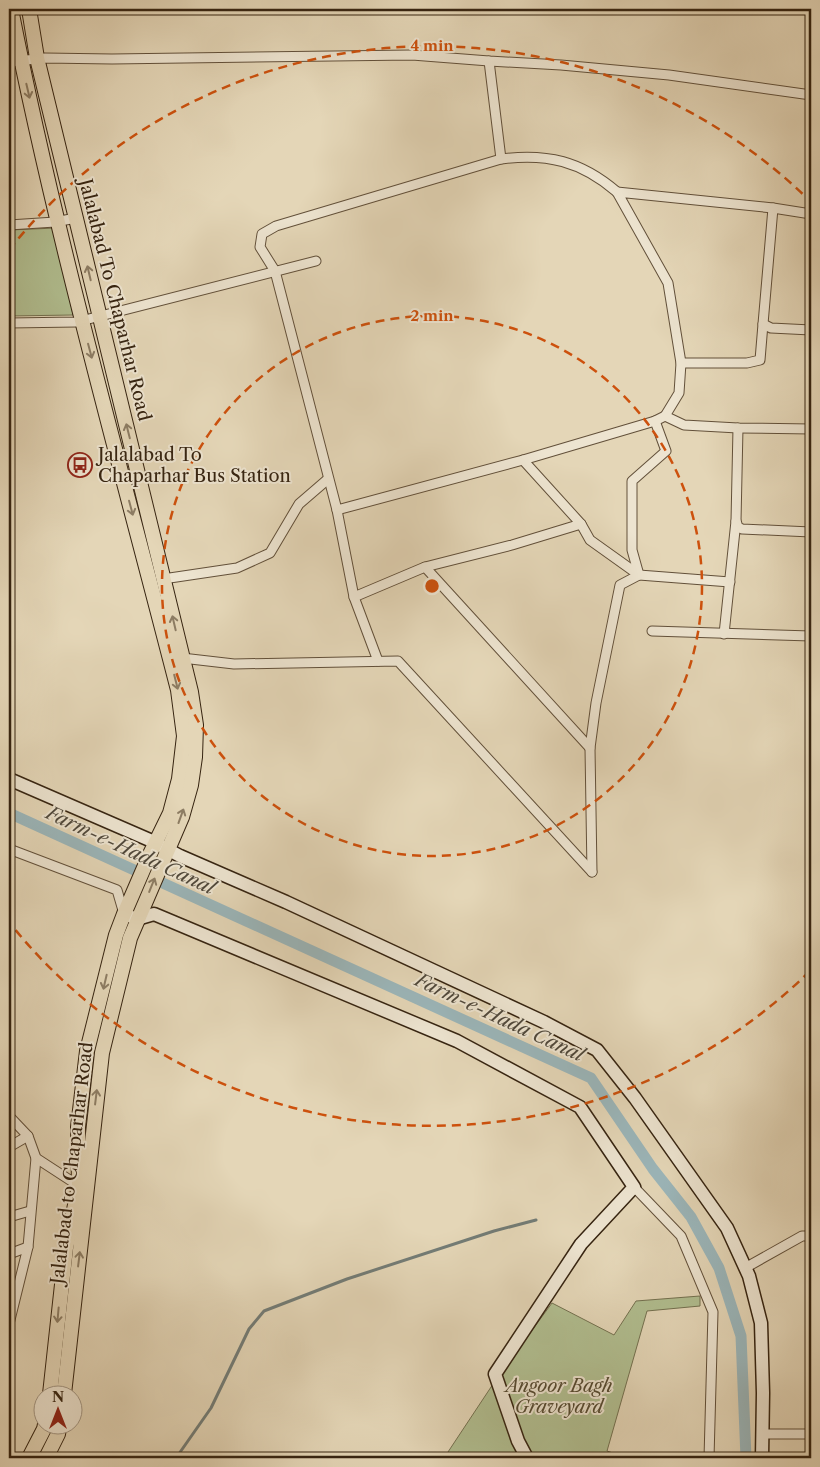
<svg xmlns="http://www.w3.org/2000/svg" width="820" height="1467" font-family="'Libre Caslon Text',serif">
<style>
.green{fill:#b1be90;stroke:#747150}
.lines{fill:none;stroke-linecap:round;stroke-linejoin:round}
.stream{stroke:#737c76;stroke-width:3}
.canal{stroke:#9bb6ba;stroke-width:11}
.street-casing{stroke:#62503a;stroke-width:11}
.secondary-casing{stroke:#362411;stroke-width:15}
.primary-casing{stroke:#362411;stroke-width:16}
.street{stroke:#ede4d0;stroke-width:9}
.secondary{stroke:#ede4d0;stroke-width:12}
.primary{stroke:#e4d6b7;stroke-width:14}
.oneway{stroke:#8d7d64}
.ring{fill:none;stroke:#cd510d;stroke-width:2.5;stroke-dasharray:9 6}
.labels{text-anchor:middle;stroke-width:4;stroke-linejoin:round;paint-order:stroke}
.street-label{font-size:18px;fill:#362411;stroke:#ede4d0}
.poi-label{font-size:18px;fill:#362411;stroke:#ede4d0;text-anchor:start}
.park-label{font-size:18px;font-style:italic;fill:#554a31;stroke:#ede4d0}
.water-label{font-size:19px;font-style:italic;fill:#4f483b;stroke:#ede4d0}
.centre{fill:#cd510d;stroke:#ede4d0;stroke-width:2.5}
.ring-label{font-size:15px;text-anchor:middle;font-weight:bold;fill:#cd510d;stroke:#ede4d0;stroke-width:4;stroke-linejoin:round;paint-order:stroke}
</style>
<rect width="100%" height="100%" fill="#e4d6b7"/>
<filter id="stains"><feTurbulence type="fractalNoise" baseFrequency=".004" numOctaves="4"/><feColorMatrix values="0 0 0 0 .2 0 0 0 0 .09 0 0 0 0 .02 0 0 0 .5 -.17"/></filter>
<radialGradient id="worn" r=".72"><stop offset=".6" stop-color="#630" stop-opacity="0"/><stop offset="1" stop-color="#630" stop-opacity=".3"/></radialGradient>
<g class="green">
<polygon points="56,228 73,315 9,316 9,230"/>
<polygon points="700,1296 700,1306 647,1311 607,1451 628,1458 444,1458 499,1375 552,1303 614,1335 636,1301"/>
</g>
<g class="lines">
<polyline class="stream" points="176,1458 211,1408 249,1329 264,1311 347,1279 494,1231 536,1220"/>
<polyline class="canal" points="9,813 591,1078 653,1169 691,1217 719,1268 741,1336 746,1458"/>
<defs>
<g id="street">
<polyline points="489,61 501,159"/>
<polyline points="9,62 45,58 112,59 412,55 489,61 561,65 669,75 811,95"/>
<path d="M617 192C581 161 547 153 501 159L276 226 262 234 260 247 275 271 337 510 523 460 655 421 665 416 684 425 738 428 811 429"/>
<polyline points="9,225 55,222 76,218"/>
<polyline points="9,323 77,322 316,261"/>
<polyline points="763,324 773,208"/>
<polyline points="681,363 747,363 760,360 763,324 771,328 811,330"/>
<polyline points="665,416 679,393 681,363 668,283 617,192 773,208 811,214"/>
<polyline points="738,428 736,521 738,527 742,529 811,532"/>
<polyline points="523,460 581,524 590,540 639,575 730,582"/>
<polyline points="337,510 354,597 378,661"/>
<polyline points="425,567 512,545 581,524"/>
<polyline points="163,579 237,568 270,553 299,504 328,479"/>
<polyline points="354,597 425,567 590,748"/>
<polyline points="652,631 811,636"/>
<polyline points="724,634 736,521"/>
<polyline points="182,658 234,664 398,661 592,872"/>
<polyline points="9,849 117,890 124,914"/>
<polyline points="592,872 590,748 596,703 620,585 639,575 632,550 632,481 666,451 655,421"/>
<polyline points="9,1116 28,1136 36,1158 79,1186"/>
<polyline points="9,1147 28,1136"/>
<polyline points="634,1187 681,1236 713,1312 709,1458"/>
<polyline points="9,1217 30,1211"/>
<polyline points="9,1254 28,1247"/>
<polyline points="745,1268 802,1236 811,1236"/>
<polyline points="9,1324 28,1247 36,1158"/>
<polyline points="762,1434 811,1434"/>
</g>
<g id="secondary">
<polyline points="9,779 152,841 180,856 286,902 544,1022 597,1050 635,1098 727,1228 749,1276 761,1323 763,1393 762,1458"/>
<polyline points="124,914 137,919 154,914 457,1041 580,1107 634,1187 581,1244 495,1374 518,1441 527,1458"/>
</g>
<g id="primary">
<path d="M11 9C56 238 120 464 178 690L184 736 179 779 170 813 150 854 124 914 116 935 87 1051 78 1127 79 1186 66 1248 50 1394"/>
<polyline points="29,9 37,58 191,692 196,725 195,757 191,785 182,817 130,938 102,1053 64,1394"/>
<polyline points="29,1458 44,1429 45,1424"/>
<polyline points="46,1458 58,1434 60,1424"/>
</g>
</defs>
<use href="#street" class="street-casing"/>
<use href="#secondary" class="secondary-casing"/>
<use href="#primary" class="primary-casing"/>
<use href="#street" class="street"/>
<use href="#secondary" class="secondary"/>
<use href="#primary" class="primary"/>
</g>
<defs><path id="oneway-shaft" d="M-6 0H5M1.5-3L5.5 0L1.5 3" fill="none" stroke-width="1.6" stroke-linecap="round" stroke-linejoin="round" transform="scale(1.25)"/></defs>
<g class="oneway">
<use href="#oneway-shaft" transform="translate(28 91) rotate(77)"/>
<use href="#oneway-shaft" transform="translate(89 273) rotate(-103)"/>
<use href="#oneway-shaft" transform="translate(90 351) rotate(75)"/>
<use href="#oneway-shaft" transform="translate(128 431) rotate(-104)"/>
<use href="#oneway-shaft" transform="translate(131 508) rotate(75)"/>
<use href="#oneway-shaft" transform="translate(174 623) rotate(-103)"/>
<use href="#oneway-shaft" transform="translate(176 682) rotate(76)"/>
<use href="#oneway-shaft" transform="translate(181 816) rotate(-70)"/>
<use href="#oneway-shaft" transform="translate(152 885) rotate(-68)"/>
<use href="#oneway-shaft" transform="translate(105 982) rotate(103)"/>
<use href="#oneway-shaft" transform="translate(96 1097) rotate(-83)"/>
<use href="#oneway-shaft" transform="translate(79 1259) rotate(-83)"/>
<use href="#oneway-shaft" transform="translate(58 1315) rotate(95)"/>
</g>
<g class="ring">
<circle cx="432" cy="586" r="270"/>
<path d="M810 971A540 540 0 0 1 9 922M9 250A540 540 0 0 1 810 201"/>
</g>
<defs>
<symbol id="bus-ring" viewBox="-11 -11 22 22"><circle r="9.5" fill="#ede4d0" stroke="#8f2418" stroke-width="1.5"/><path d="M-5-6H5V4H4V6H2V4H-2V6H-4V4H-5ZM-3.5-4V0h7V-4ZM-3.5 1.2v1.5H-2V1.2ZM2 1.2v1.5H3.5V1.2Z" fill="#8f2418"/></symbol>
</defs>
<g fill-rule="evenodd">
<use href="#bus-ring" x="66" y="451" width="28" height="28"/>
</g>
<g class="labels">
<g class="street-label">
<text transform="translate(115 300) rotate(76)" y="6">Jalalabad To Chaparhar Road</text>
<text transform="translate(72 1163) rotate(-83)" y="6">Jalalabad to Chaparhar Road</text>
</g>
<g class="poi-label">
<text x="98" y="461">Jalalabad To<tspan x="98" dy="21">Chaparhar Bus Station</tspan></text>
</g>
<g class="park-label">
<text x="559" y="1392">Angoor Bagh<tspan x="559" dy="21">Graveyard</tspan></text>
</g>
<g class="water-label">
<text transform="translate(131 850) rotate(25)" y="7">Farm-e-Hada Canal</text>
<text transform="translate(500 1017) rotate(25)" y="7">Farm-e-Hada Canal</text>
</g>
</g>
<circle cx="432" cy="586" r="8" class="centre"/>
<g class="ring-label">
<text x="432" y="51">4 min</text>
<text x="432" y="321">2 min</text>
</g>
<rect width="820" height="1467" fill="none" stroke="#e4d6b7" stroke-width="30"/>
<rect x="10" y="10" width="800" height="1447" fill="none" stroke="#362411" stroke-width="2.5"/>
<rect x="15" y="15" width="790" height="1437" fill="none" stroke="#362411"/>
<g transform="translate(58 1410)"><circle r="24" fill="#ede4d0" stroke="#a49784"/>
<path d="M0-4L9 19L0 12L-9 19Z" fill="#8f2418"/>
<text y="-8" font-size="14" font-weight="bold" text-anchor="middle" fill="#362411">N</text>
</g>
<rect width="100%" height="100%" filter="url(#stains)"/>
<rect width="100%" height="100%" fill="url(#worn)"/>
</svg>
